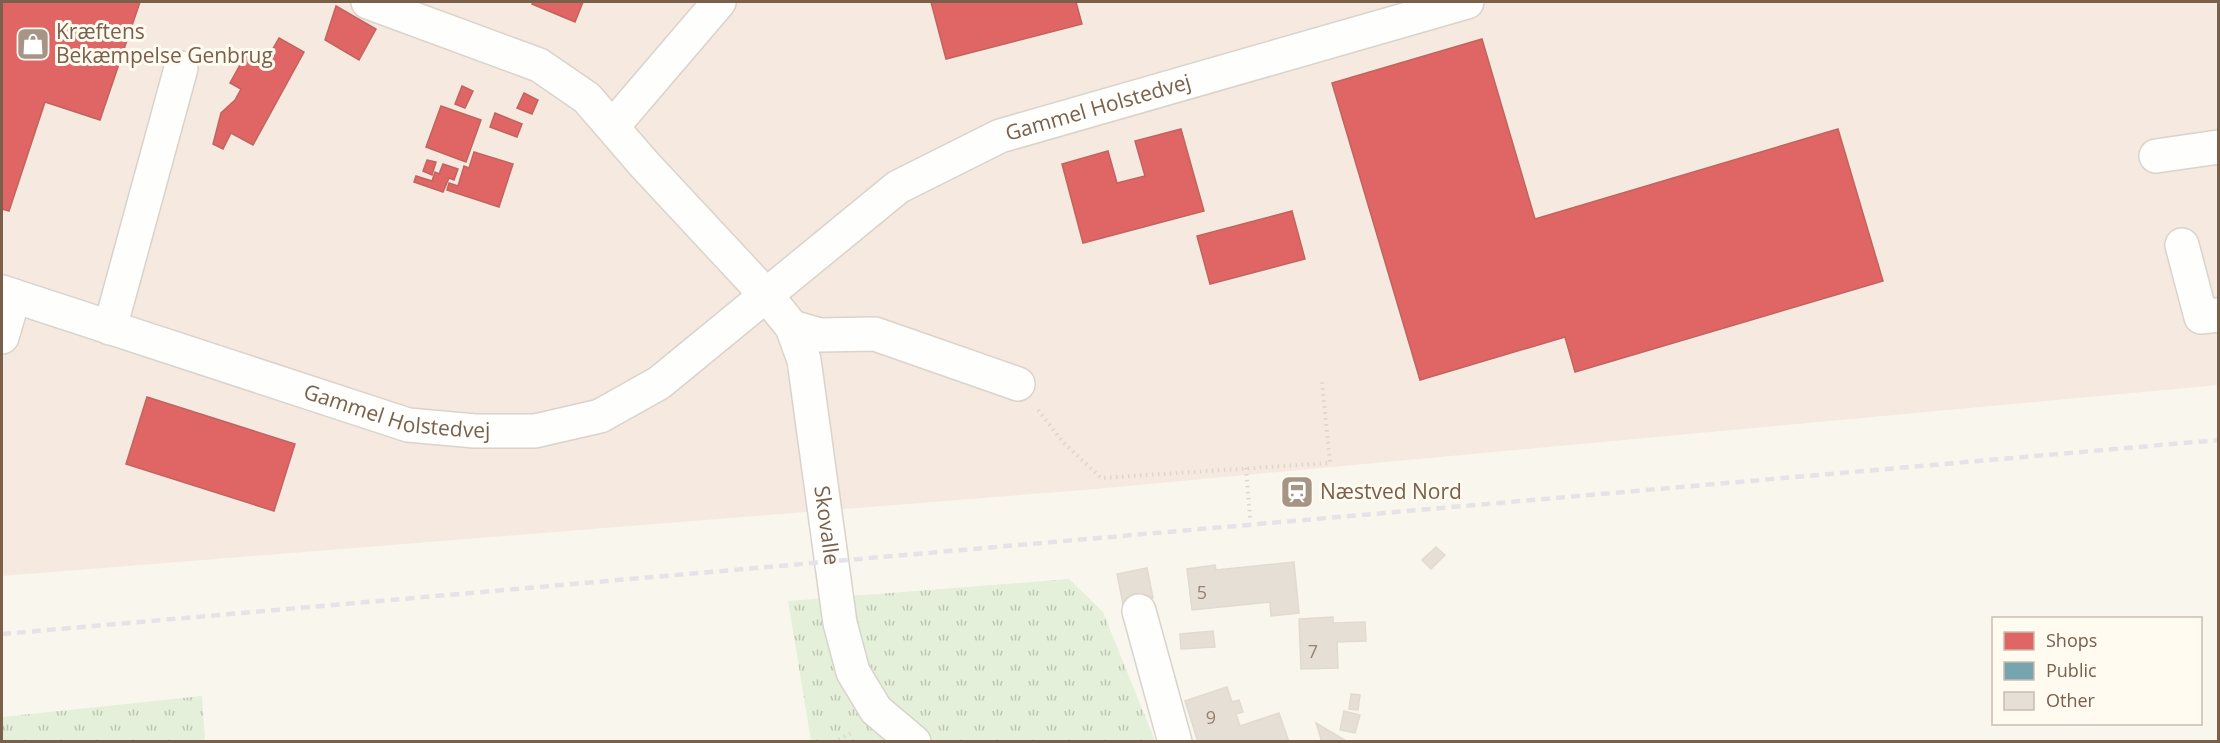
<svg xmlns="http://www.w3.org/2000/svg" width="2220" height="743" font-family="'Open Sans',sans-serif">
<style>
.commercial{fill:#f6e9df}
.grass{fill:url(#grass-tufts)}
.shops{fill:#e06666;stroke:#c1645e;stroke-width:1.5}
.public{fill:#76a5af;stroke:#779091;stroke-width:1.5}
.building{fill:#e6dfd5;stroke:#e2dad0;stroke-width:1.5}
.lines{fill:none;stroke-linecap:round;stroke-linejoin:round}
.minor-casing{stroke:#d9d3cc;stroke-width:36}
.path{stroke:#dcd6cf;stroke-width:4;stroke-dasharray:1.5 4.5;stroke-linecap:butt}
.minor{stroke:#fefefc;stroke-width:33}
.rail{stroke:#e6e3e6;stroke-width:4.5;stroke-dasharray:9 6;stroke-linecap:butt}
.labels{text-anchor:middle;stroke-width:6;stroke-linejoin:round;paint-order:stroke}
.number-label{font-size:18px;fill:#978270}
.poi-label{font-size:21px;fill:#7a604b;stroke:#fffbf1;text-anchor:start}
.street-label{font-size:21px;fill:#7a604b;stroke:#fffbf1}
</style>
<defs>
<pattern id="grass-tufts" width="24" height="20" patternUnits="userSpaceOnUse" patternTransform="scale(1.5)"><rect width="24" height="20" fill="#e4f0d9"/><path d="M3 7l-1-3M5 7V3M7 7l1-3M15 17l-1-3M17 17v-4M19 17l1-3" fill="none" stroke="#bec6b2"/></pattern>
</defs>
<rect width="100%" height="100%" fill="#f9f6ee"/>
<polygon class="commercial" points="2,2 2218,2 2218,385 1095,489 2,576"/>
<g class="grass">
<polygon points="1069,579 1103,612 1155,741 811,741 788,601"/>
<polygon points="202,696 205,741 2,741 2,717"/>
</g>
<g class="shops">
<polygon points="2,2 140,2 100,120 45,102 9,211 2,209"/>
<polygon points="533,2 583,2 575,22 532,4"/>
<polygon points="931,2 1076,2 1082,24 946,59"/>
<polygon points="336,6 376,29 359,60 325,40"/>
<polygon points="279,38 304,52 253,145 231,133 223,149 213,144 221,113 235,100 241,89 230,83 245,56 263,66"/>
<polygon points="1482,39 1535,219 1838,129 1883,281 1575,372 1565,337 1420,380 1332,83"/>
<polygon points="462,86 473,91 465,108 455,104"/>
<polygon points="524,93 538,100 532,114 517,108"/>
<polygon points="441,106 481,120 466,162 426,147"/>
<polygon points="495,113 522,124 517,137 490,127"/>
<polygon points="1181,129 1204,211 1083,243 1062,164 1108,151 1117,183 1145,176 1135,141"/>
<polygon points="474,152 513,164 499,207 447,190 449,183 458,186 464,166 469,168"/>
<polygon points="427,160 436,162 432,175 423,171"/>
<polygon points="443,164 458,169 454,180 449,178 443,192 414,182 416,176 432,181 435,172 439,174"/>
<polygon points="1292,211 1305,259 1210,284 1197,236"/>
<polygon points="147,397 295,444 274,511 126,464"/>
</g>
<polygon class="public" points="1311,486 1312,495 1283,497 1282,490"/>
<g class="building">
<polygon points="1436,547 1445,555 1431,569 1422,560"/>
<polygon points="1294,562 1299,613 1271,616 1270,602 1192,610 1187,569 1215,565 1216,570"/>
<polygon points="1147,568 1153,598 1123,604 1117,574"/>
<polygon points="1333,617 1333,623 1365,622 1366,641 1337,642 1338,668 1301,669 1299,619"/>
<polygon points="1213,631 1215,647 1181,649 1180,634"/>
<polygon points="1227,687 1232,702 1239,700 1243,712 1236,714 1240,726 1279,713 1289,742 1198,742 1185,701"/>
<polygon points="1351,694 1360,695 1358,710 1349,709"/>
<polygon points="1344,711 1360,715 1355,733 1340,730"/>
<polygon points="1316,723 1348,742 1322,742"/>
</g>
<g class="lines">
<defs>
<g id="minor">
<path id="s1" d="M368 2 539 65 587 98 644 164 767 296 792 327 804 360 840 623 853 672 876 710 914 742"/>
<polyline points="613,126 719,2"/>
<polyline points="2156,156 2218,147"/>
<polyline points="2182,245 2201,317 2218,315"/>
<path id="s2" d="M2 292 408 425 475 431H535L600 416 659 383 898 187 1000 136 1467 2"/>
<polyline points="792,327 820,335 875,334 1018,384"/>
<polyline points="110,328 181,68"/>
<polyline points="2,337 14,296"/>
<polyline points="1139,611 1175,742"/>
</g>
</defs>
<use href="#minor" class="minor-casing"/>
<g class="path">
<polyline points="1038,410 1062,441 1101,478 1330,463 1322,382"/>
<polyline points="1246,468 1250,518"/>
<polyline points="833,742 852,733"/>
</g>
<use href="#minor" class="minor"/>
<polyline class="rail" points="2,634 2218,440"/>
</g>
<defs>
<symbol id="shop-square" viewBox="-11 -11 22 22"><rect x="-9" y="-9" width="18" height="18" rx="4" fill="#a69484" stroke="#fffbf1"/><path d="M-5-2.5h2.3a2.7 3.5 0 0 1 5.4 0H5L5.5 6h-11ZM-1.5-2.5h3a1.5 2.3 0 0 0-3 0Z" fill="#fff"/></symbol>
<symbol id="station-square" viewBox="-11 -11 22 22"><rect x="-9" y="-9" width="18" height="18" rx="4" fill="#a69484" stroke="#fffbf1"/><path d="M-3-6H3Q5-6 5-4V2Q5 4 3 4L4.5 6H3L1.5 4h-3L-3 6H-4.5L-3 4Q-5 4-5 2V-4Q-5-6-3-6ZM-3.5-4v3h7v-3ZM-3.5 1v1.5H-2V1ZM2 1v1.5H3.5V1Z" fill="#fff"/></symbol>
</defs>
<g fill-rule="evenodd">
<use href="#shop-square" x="14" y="25" width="38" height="38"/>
<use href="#station-square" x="1278" y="473" width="38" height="38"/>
</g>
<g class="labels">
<g class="number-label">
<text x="1202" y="599">5</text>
<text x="1313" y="658">7</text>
<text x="1211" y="724">9</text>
</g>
<g class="poi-label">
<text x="56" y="39">Kræftens<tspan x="56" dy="24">Bekæmpelse Genbrug</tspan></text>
<text x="1320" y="499">Næstved Nord</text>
</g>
<g class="street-label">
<text dy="7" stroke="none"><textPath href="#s2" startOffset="1214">Gammel Holstedvej</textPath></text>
<text dy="7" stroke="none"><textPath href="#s2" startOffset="414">Gammel Holstedvej</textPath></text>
<text dy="7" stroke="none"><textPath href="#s1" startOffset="750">Skovalle</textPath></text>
</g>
</g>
<rect width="2220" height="743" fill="none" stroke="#7a604b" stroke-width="6"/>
<rect x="1992" y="617" width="210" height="108" fill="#fffbf1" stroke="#cabdaf" stroke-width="1.5"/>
<rect x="2004" y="632" width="30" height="18" fill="#e06666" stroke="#cabdaf" stroke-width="1.5"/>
<text x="2046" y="647" font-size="18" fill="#7a604b">Shops</text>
<rect x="2004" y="662" width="30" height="18" fill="#76a5af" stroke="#cabdaf" stroke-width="1.5"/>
<text x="2046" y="677" font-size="18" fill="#7a604b">Public</text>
<rect x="2004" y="692" width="30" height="18" fill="#e6dfd5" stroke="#cabdaf" stroke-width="1.5"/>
<text x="2046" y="707" font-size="18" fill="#7a604b">Other</text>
</svg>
